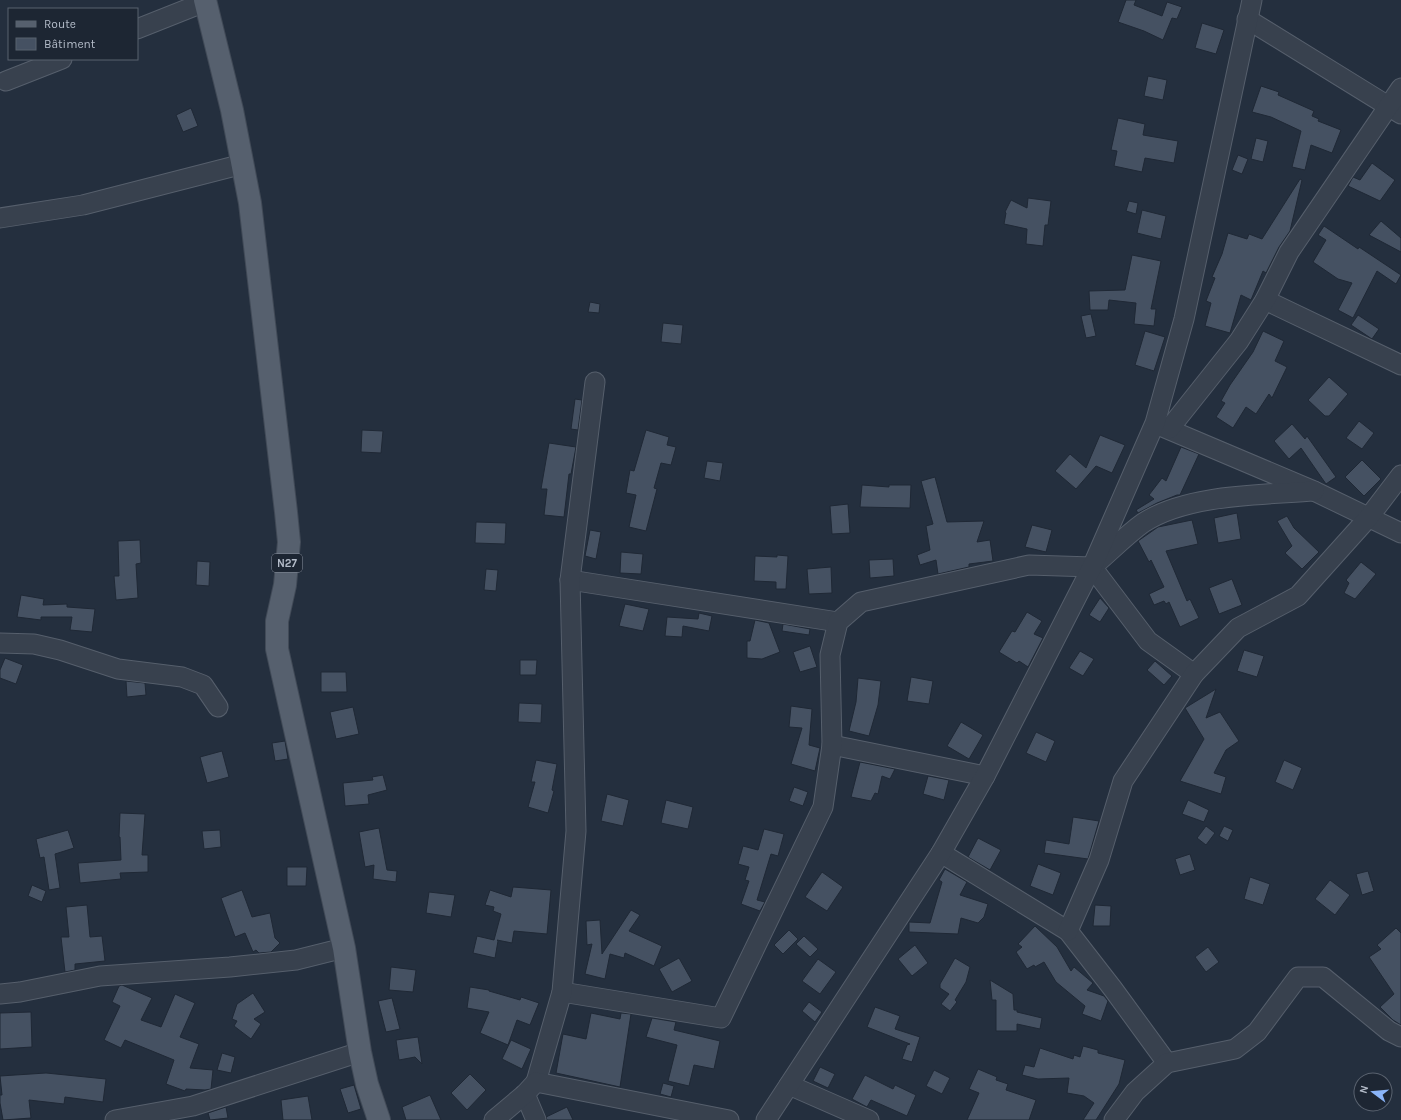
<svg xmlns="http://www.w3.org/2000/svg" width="1401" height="1120" font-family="Karla,sans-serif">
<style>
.building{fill:#455162;stroke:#1f2835}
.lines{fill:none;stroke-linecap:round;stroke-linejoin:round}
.minor-casing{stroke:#565f6c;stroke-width:21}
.major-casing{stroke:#414a57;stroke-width:24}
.minor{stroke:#38414e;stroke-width:19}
.major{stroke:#56606e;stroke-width:22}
.labels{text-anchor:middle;stroke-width:3.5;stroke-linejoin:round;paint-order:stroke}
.shield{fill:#1d2633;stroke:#878f9c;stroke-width:1}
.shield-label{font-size:11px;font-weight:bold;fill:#b4bcc9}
</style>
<rect width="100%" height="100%" fill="#242f3e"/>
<g class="building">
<polygon points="1126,0 1136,0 1134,5 1162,16 1167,2 1182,7 1177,19 1172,18 1163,40 1144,31 1118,22"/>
<polygon points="1202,23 1224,30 1216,54 1195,48"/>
<polygon points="1148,76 1167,80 1163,100 1144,96"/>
<polygon points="1261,86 1279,92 1278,95 1314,111 1312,116 1319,119 1318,121 1341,130 1332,153 1311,145 1305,170 1292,167 1301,131 1271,117 1252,112"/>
<polygon points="191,108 198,126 183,132 176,115"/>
<polygon points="1118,118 1145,124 1143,135 1178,141 1174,163 1145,158 1142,172 1114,166 1117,151 1111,150"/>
<polygon points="1256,138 1268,141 1263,162 1251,159"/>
<polygon points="1238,155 1248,159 1242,174 1232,170"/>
<polygon points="1372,163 1395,180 1380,201 1348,186 1353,177 1360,180"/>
<polygon points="1300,179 1302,180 1290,231 1279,247 1266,273 1263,271 1251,300 1241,295 1230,333 1205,326 1211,303 1206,301 1215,278 1212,277 1222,254 1228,233 1247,239 1249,234 1262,239"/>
<polygon points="1028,198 1051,201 1048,225 1045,225 1043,246 1026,244 1027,229 1004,224 1006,213 1005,212 1011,200 1027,208"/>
<polygon points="1129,201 1138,203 1136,214 1126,211"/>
<polygon points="1142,210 1166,216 1161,239 1137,233"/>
<polygon points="1381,221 1401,238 1401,252 1369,235"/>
<polygon points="1324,226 1358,249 1359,247 1401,275 1396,284 1377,271 1353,318 1338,310 1352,283 1338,279 1313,262 1326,240 1318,235"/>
<polygon points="1132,255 1161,261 1151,309 1156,309 1154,326 1134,324 1136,303 1109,300 1108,310 1090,310 1089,291 1125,290"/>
<polygon points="590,302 600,304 599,313 588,312"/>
<polygon points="1091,314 1096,336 1086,338 1081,316"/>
<polygon points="1358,315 1379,329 1372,339 1351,325"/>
<polygon points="663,323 683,325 681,344 661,342"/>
<polygon points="1145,331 1165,337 1154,371 1135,365"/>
<polygon points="1263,331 1284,341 1275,361 1287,367 1272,398 1269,394 1256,414 1246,407 1233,428 1216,417 1225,403 1221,401 1230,385 1253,352"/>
<polygon points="1329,377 1348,394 1329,416 1325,416 1308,400"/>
<polygon points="575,399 582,400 578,430 571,429"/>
<polygon points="1359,421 1374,433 1362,449 1346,438"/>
<polygon points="1292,424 1305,439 1307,436 1336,477 1326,484 1301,448 1289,459 1274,441"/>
<polygon points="362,430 383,431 381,453 361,452"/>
<polygon points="646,430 669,437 667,445 676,447 671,465 661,463 654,488 657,489 646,531 629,527 636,495 626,493 630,470 634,471"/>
<polygon points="1100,435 1125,445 1112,473 1096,466 1076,489 1055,471 1070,454 1086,468"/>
<polygon points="549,443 576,447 571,474 569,474 564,517 544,515 547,489 541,489"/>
<polygon points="1181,447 1199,454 1180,495 1177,495 1157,503 1138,513 1136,510 1154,499 1149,495 1162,478 1166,481"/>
<polygon points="1362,460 1381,479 1364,496 1345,477"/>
<polygon points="707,461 723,463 720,481 704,478"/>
<polygon points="935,477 947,522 984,521 977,542 990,540 993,561 969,564 969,567 938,574 936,560 920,565 917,555 930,550 926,526 933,524 921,481"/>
<polygon points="862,485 889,487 889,485 911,485 910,508 860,507"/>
<polygon points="848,504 850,533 832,534 830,506"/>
<polygon points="1237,513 1241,539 1218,543 1214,518"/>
<polygon points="1287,516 1294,528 1319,552 1302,569 1285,553 1292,546 1277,521"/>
<polygon points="1192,520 1198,544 1166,551 1187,601 1190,599 1199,618 1180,627 1169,602 1166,604 1164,601 1154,605 1149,594 1164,587 1151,560 1149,562 1138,541 1158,527"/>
<polygon points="476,522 506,523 505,544 475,543"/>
<polygon points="1032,525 1052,530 1046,552 1025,547"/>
<polygon points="590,530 601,532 596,559 585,556"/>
<polygon points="140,540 141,563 136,564 138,598 116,600 114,576 119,576 118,541"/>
<polygon points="621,552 643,554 641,574 620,573"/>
<polygon points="777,555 788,556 786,589 776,589 776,582 754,581 755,556 777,557"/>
<polygon points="893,559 894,576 870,578 869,560"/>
<polygon points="197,561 210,562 209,586 196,585"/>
<polygon points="1361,562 1376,574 1355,599 1344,593 1349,583 1346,580"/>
<polygon points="831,567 832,593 809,594 807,569"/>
<polygon points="486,569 498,570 496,591 484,590"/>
<polygon points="1232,579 1242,605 1219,614 1209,588"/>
<polygon points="21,595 44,599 43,605 67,604 67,607 95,609 92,632 70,630 72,617 41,617 41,620 17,617"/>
<polygon points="1100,598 1109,608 1100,622 1089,615"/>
<polygon points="625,604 649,609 643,631 619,626"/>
<polygon points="1027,612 1042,621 1034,634 1043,638 1028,667 1019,661 1017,663 999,652 1012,631 1015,632"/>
<polygon points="699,613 712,616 709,631 683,626 682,637 665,636 667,617 698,619"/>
<polygon points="755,620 769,623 780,652 762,659 747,658 747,641 750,641"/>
<polygon points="783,624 810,629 809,635 782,631"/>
<polygon points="810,646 817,667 800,672 793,652"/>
<polygon points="1244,650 1264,656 1257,677 1237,671"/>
<polygon points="1080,651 1094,659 1083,676 1069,668"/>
<polygon points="5,658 23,665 16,684 0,678 0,670"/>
<polygon points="520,660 537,660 536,675 520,675"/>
<polygon points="1155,661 1172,676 1164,685 1147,670"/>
<polygon points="321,672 346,672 347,692 321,692"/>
<polygon points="911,677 933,681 929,704 907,701"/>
<polygon points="858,678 881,681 878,705 869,736 849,731 856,702"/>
<polygon points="126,681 145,683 146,695 127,697"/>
<polygon points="1216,689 1206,718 1220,712 1239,741 1226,750 1214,773 1226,777 1221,794 1180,781 1204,739 1185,708"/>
<polygon points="519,703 542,704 541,723 518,722"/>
<polygon points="791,706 812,709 809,745 820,748 815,771 791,764 802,728 789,727"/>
<polygon points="353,707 359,734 336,739 330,712"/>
<polygon points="961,722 983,735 969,759 947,746"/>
<polygon points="1036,732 1055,741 1046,762 1026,753"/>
<polygon points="285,741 288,759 275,761 272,743"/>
<polygon points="222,751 229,777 207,783 200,757"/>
<polygon points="536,760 557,764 552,790 554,791 548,813 528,807 535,782 531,782"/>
<polygon points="1284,760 1302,768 1293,790 1275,782"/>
<polygon points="860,762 895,769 890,779 882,776 878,794 875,793 871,801 851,797"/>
<polygon points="383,775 387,790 368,795 369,804 345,806 343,783 373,780 372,777"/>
<polygon points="928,776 949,780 944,800 923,794"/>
<polygon points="794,787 808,792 803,806 789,801"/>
<polygon points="607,794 629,800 623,826 601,821"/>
<polygon points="666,800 693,807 688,829 661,823"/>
<polygon points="1188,800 1209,810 1204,822 1182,814"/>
<polygon points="120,813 145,814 142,855 148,855 148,872 120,873 121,879 80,883 78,863 121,860 120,837 119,837"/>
<polygon points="1073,817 1099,821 1088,859 1044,853 1046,840 1069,844"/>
<polygon points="1206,826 1215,833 1206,845 1197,838"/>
<polygon points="1224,826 1233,830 1228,841 1219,836"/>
<polygon points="379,828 387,870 397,871 396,882 373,879 374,865 365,867 359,832"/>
<polygon points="764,829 784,834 778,856 771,854 757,900 765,902 760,911 741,904 749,881 745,880 749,867 738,864 743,846 758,850"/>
<polygon points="68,830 74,848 55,854 60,888 49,890 44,857 40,858 36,839"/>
<polygon points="220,830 221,847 204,849 202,831"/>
<polygon points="978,838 1001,850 990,870 968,857"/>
<polygon points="1190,854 1195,870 1180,875 1175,859"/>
<polygon points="1038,864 1061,873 1053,895 1030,886"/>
<polygon points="287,867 307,867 306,886 287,886"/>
<polygon points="945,869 967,882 960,895 988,904 984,917 978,923 961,918 958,934 909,932 909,922 930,923 942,882 939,880"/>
<polygon points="1368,871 1374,891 1362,895 1356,874"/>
<polygon points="822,872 843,887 827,911 805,897"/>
<polygon points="1250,877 1270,884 1263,905 1244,899"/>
<polygon points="1330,880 1350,895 1335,915 1315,899"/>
<polygon points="32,885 46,891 42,902 28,896"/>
<polygon points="513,887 551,890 547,934 514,931 512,943 497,940 498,941 495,958 473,953 477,936 494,940 501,914 493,911 494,907 485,905 490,890 511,897"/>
<polygon points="242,890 252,917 270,913 275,938 280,943 271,952 259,953 256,950 253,952 245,933 235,937 221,898"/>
<polygon points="429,892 455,895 451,917 426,913"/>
<polygon points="87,905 90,937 102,936 105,961 75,964 75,970 65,972 61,937 69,937 66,907"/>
<polygon points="1095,905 1111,906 1110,926 1093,926"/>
<polygon points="631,910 640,915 629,931 662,946 654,966 625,953 624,958 610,954 605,979 585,974 592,944 587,945 586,921 600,920 602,954"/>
<polygon points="1035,926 1057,947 1071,971 1074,967 1093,983 1087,990 1104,996 1108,1001 1101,1021 1082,1014 1085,1006 1056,982 1044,962 1035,967 1034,965 1027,969 1016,952 1022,947 1018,944"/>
<polygon points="1396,928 1401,933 1401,1025 1393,1020 1380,1007 1394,994 1369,957 1381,949 1377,945"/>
<polygon points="789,930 798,939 783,954 774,945"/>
<polygon points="804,936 818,949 810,957 796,944"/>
<polygon points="915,945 928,963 912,976 898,959"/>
<polygon points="1208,947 1219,962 1206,972 1195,957"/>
<polygon points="679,958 692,981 672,992 659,969"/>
<polygon points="955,958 970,967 966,982 955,1000 957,1002 950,1011 941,1004 949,994 940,988 940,984"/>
<polygon points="818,959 836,972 820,994 802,981"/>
<polygon points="391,967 416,970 413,992 389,990"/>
<polygon points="990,980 1013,994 1014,1010 1017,1010 1017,1012 1042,1018 1040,1029 1017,1024 1017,1031 996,1031 996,1000 992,1000"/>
<polygon points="122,985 152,998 141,1020 161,1027 175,994 195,1003 180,1037 199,1044 190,1068 213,1070 211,1089 205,1090 186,1089 185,1091 166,1084 174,1060 125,1040 121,1048 104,1040 120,1006 112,1002 119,986"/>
<polygon points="470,987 489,990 489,991 520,1000 521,997 539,1003 530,1025 517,1020 508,1045 480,1033 489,1012 467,1008"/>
<polygon points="253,993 265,1012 254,1019 261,1024 251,1039 234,1026 237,1021 232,1019 237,1004"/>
<polygon points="392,998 400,1029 386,1032 378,1001"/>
<polygon points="809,1002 822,1012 815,1022 802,1011"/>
<polygon points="875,1007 900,1016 895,1029 920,1037 912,1062 902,1059 907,1045 910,1044 867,1027"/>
<polygon points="31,1012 32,1047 0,1049 0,1013"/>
<polygon points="591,1013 620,1019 621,1013 631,1014 620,1087 556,1073 563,1034 586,1039"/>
<polygon points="652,1018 676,1022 674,1030 720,1041 714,1069 694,1065 689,1086 668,1081 677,1045 646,1037"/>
<polygon points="418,1037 422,1064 415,1057 399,1060 396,1040"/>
<polygon points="511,1040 531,1049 522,1069 502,1059"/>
<polygon points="1083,1046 1098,1050 1098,1053 1125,1060 1119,1084 1096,1120 1083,1120 1094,1103 1084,1096 1067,1093 1069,1078 1038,1079 1022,1075 1025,1065 1034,1067 1040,1048 1073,1059 1074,1055 1080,1057"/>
<polygon points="222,1053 235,1057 231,1073 217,1070"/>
<polygon points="820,1067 835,1074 828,1088 813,1081"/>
<polygon points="978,1069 997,1077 996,1080 1008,1084 1006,1090 1036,1100 1029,1120 967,1120 979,1093 969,1089"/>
<polygon points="934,1070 950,1078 942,1094 926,1086"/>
<polygon points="46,1073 106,1079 103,1102 65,1097 64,1104 29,1100 31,1118 3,1120 0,1103 0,1095 2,1095 0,1076"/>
<polygon points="470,1074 486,1090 467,1110 451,1093"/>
<polygon points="865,1075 893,1089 895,1085 916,1095 907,1116 871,1100 867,1107 852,1099"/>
<polygon points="663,1083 674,1086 671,1097 660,1094"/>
<polygon points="354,1085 361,1109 348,1113 340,1089"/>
<polygon points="430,1095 441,1120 406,1120 402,1107"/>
<polygon points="308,1096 312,1120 283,1120 281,1100"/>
<polygon points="226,1107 228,1118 210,1120 208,1113"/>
<polygon points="567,1107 573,1120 547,1120 546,1117"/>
</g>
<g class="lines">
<defs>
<g id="minor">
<polyline points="1247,19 1401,114"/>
<polyline points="137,29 205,2"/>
<polyline points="6,81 62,59"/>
<polyline points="0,218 83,205 243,164"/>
<polyline points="1265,300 1401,365"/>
<polyline points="1158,425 1314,491 1401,533"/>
<polyline points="1169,429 1239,341 1265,300 1289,252 1401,88"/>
<polyline points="1092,567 1148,641 1194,674"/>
<polyline points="570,580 838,622"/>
<polyline points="0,643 34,644 60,650 118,669 182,677 203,685 218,707"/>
<polyline points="832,745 985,776"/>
<polyline points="941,853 1068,931 1113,989 1167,1063"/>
<polyline points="1068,931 1099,860 1123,781 1194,674 1238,628 1298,596 1369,517 1401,475"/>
<path d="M562 992 721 1018 823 807 832 745 830 655 838 622 861 602 1029 565 1092 567C1109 553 1125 536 1143 523 1187 494 1262 495 1314 491"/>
<polyline points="0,994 20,992 100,976 230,967 296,960 344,948"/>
<polyline points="536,1082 562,992 576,831 570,580 595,382"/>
<polyline points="789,1085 869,1120"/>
<polyline points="525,1094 536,1120"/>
<polyline points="115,1120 193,1106 360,1052"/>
<polyline points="494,1120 525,1094 536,1082 729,1120"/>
<polyline points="766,1120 941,853 985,776 1092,567 1155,423 1184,319 1252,0"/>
<polyline points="1114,1120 1135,1092 1167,1063 1235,1049 1257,1032 1298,977 1323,977 1389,1031 1401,1037"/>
</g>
<polyline id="major" points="205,0 232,110 250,203 286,512 289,542 285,585 277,621 277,649 344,948 360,1052 367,1084 379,1120"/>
</defs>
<use href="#minor" class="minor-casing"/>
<use href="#major" class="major-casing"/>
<use href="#minor" class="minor"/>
<use href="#major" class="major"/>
</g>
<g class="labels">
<rect class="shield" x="272" y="554" width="30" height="18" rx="3"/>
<g class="shield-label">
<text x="287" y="567">N27</text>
</g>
</g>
<rect x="8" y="8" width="130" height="52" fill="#1d2633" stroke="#59626f"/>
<rect x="16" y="21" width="20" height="6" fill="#56606e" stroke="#59626f"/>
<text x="44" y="28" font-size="12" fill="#b4bcc9">Route</text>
<rect x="16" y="38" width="20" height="12" fill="#455162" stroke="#59626f"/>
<text x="44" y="48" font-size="12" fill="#b4bcc9">Bâtiment</text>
<g transform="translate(1373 1092) rotate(286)"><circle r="19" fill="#1d2633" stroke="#59626f"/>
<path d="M0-3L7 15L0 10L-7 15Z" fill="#8ab4f8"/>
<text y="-6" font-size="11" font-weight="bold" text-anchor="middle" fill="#b4bcc9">N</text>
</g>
</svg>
